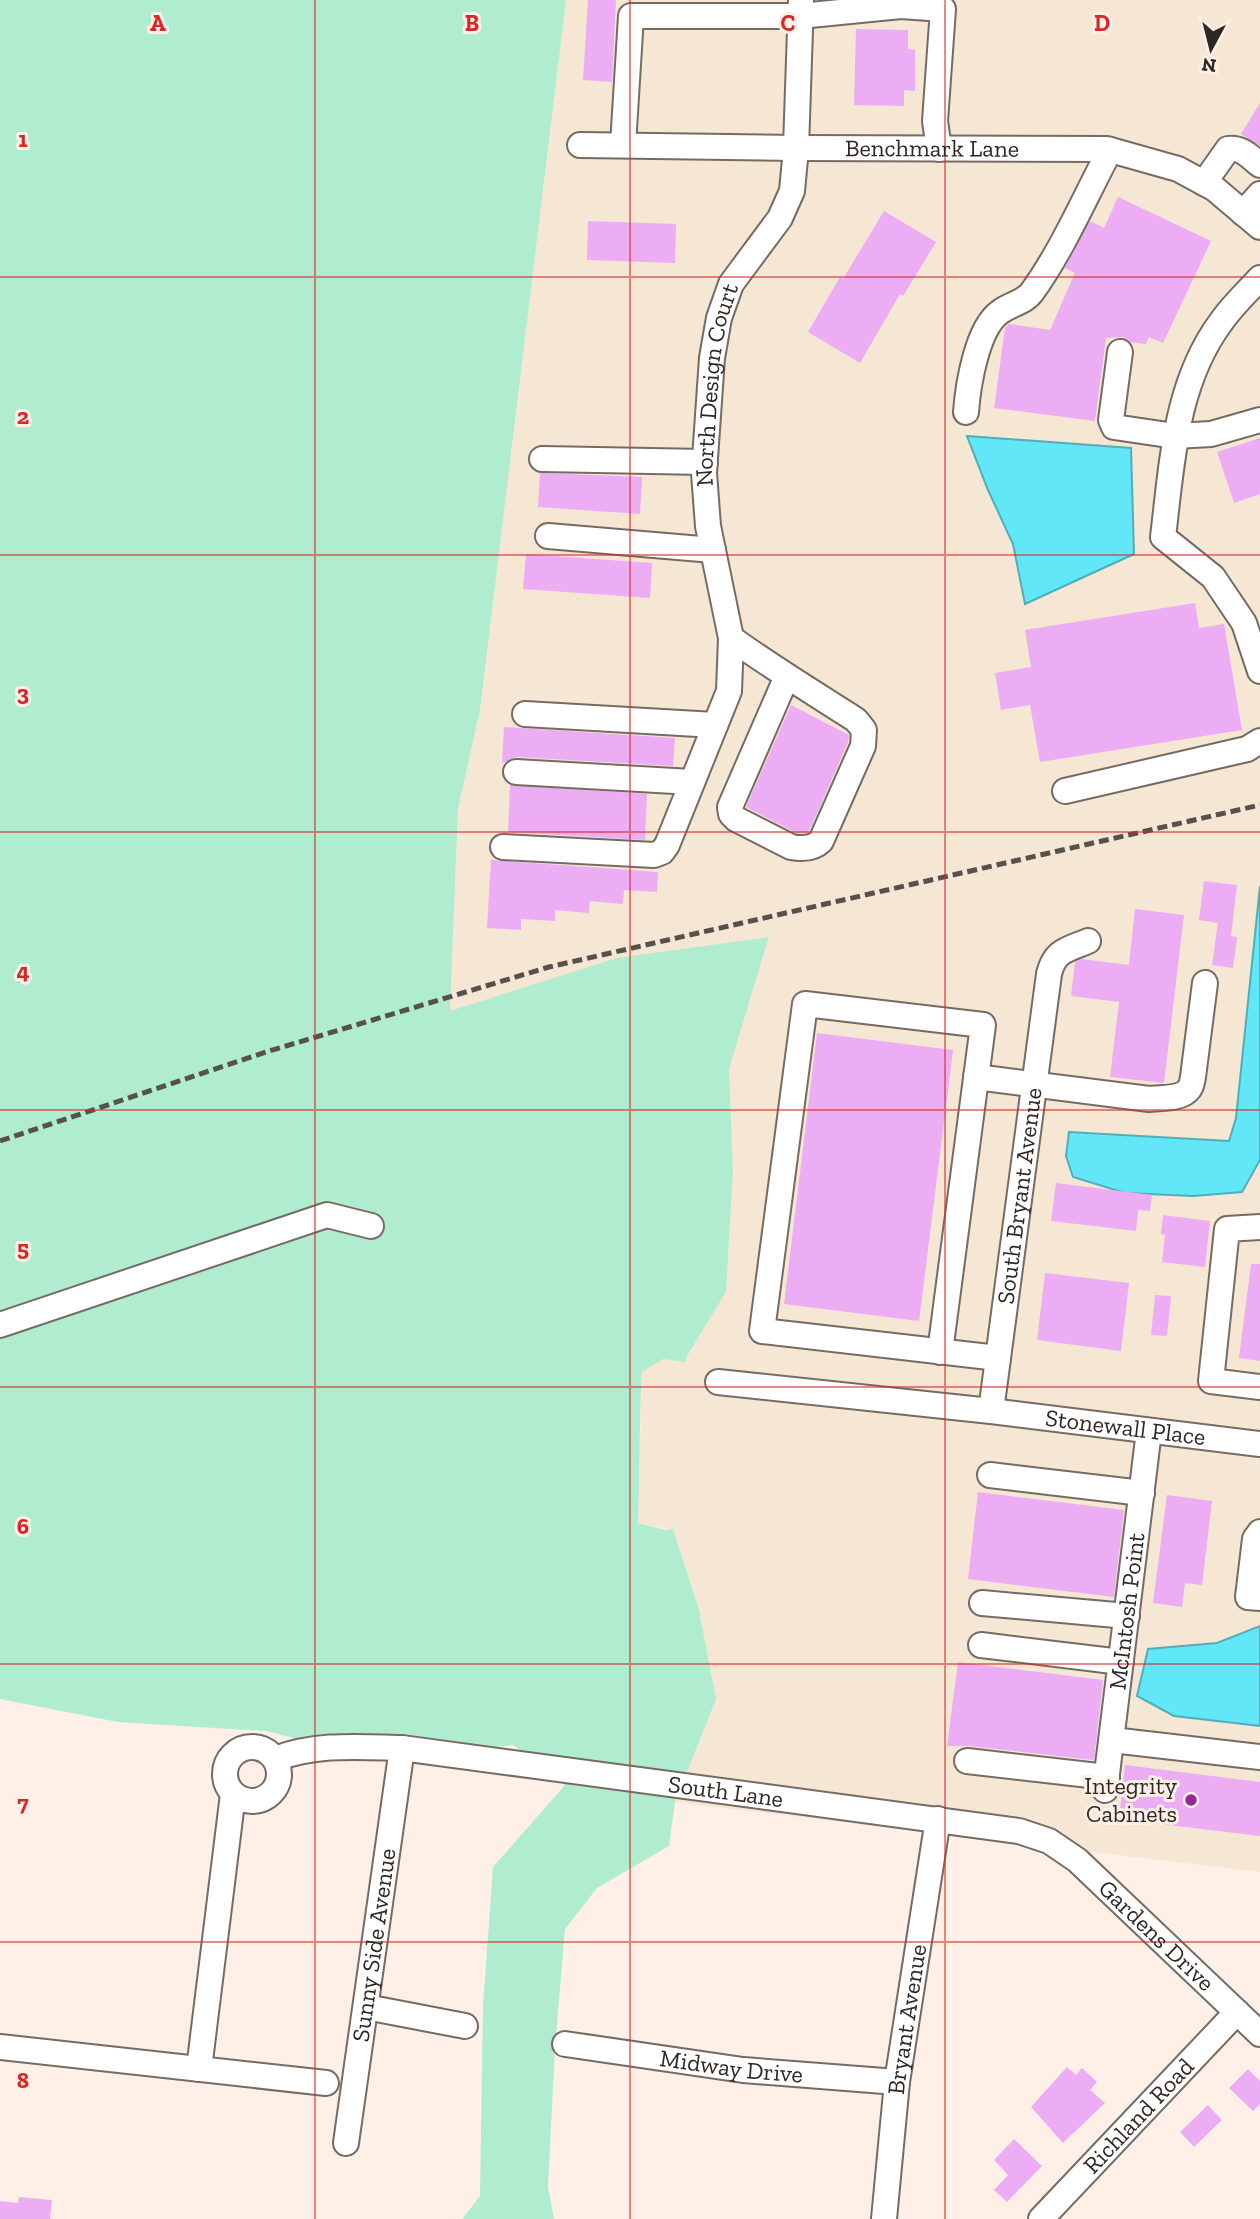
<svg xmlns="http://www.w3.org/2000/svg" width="1260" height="2219" font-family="'Zilla Slab',serif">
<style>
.commercial{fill:#f6e6d4;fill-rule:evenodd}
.green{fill:#b0eccf}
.water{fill:#61e7f8;stroke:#51aeb9;stroke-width:2}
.building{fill:#ecadf4}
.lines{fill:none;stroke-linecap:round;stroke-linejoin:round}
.minor-casing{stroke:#766b63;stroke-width:28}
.minor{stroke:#fff;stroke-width:24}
.rail{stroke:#57504c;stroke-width:5;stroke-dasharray:10 5;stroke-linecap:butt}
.grid{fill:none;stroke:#d62828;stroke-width:2;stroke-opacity:0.55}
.poi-dot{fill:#902c93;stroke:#fef0e7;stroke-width:2.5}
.labels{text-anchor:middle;stroke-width:6;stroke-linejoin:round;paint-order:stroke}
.street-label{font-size:24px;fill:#2d2825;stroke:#fef0e7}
.poi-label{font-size:24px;fill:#2d2825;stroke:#fef0e7;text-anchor:end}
.grid-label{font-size:23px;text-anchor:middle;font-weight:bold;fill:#d62828;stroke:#fef0e7;stroke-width:6;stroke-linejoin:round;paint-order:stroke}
</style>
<rect width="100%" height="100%" fill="#fef0e7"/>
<path class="commercial" d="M566 0H1260V886L1236 1118 1228 1142 1069 1132 1125 1193 1193 1196 1242 1192 1260 1160V1626L1217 1643 1148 1649 1174 1716 1260 1726V1872L675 1802 716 1699 699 1610 673 1530 638 1523 642 1372 663 1359 686 1361 687 1356 726 1292 733 1170 729 1069 769 938 450 1012 458 809 480 710ZM967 436 1131 448 1025 604 1013 544 988 489Z"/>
<path class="green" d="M0 0H566L480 710 458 809 450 1011 617 958 769 937 729 1069 733 1170 726 1292 687 1356 686 1362 663 1359 642 1372C639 1422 640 1473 638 1523L665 1530 673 1529 699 1610 716 1699 675 1802 669 1846 597 1888 565 1929 555 2048 548 2187 554 2219H462L480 2196 483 2006 493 1867 565 1785 513 1745 411 1757 361 1755 266 1731 118 1722 0 1699Z"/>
<g class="water">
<polygon points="967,436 1131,448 1134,554 1025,604 1013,544 988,490"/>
<polygon points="1260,886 1260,1160 1242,1192 1193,1196 1125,1193 1073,1177 1066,1156 1069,1132 1229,1141 1236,1118"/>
<polygon points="1260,1626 1260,1726 1174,1716 1137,1696 1148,1649 1217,1643"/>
</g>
<g class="building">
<polygon points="588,0 616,0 612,82 583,80"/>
<polygon points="856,29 908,30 908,49 915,50 915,91 904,90 904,106 854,105"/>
<polygon points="1260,103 1260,146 1241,134"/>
<polygon points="1118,197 1211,241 1163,343 1149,337 1146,344 1130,342 1123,337 1106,338 1095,421 994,408 1005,328 1009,324 1050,330 1075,273 1065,268 1090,221 1104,228"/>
<polygon points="884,211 936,242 903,296 900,294 860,363 808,332 840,277 843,279"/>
<polygon points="588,221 676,224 675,263 587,260"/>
<polygon points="1260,438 1260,494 1234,503 1217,452"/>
<polygon points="540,473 642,477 640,514 538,507"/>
<polygon points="526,554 652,563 650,598 523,589"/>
<polygon points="1195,603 1199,628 1224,624 1242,730 1040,762 1030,705 1001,710 995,673 1031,667 1025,630"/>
<polygon points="791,705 849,735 848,742 812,825 808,832 805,833 796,833 746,807"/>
<polygon points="504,727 675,738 673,766 517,757 502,763"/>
<polygon points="510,785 647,794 645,840 508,832"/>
<polygon points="491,860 658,872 657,892 624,890 623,904 590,901 589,913 555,910 555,921 521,919 521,930 487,928"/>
<polygon points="1204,881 1237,885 1231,936 1237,937 1233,968 1212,965 1218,923 1199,920"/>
<polygon points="1135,909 1184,915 1164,1083 1110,1077 1119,1002 1071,996 1075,962 1082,959 1129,965"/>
<polygon points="817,1033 953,1050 919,1321 784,1304"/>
<polygon points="1056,1183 1152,1195 1150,1211 1138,1210 1136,1231 1051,1221"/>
<polygon points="1163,1215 1210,1221 1205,1267 1162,1262 1165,1235 1161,1234"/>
<polygon points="1251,1264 1260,1264 1260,1361 1239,1358"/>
<polygon points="1045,1273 1129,1283 1121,1351 1037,1340"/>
<polygon points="1155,1295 1171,1296 1167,1336 1151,1335"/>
<polygon points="978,1492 1124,1510 1114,1597 968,1579"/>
<polygon points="1167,1495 1212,1501 1202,1585 1185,1583 1182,1607 1153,1603"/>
<polygon points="958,1662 1103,1680 1094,1760 969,1746 947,1746"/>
<polygon points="1125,1765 1260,1782 1260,1836 1119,1819"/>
<polygon points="1067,2067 1076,2075 1082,2068 1097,2082 1090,2090 1105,2103 1063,2143 1031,2107"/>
<polygon points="1248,2069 1260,2081 1260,2104 1253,2111 1229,2088"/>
<polygon points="1208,2105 1222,2120 1194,2147 1180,2132"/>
<polygon points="1014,2139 1042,2166 1007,2202 994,2190 1008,2175 994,2160"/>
<polygon points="19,2197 52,2200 50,2219 0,2219 0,2201 18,2203"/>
</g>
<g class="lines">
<defs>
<g id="minor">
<path id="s1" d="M580 145 796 148 1107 149 1178 169 1215 189 1260 227"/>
<polyline points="623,145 631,16 800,16 901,6 943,9 935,121 939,149"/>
<path d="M1204 183 1228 149C1242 147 1250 157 1260 165"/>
<polyline points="1243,213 1260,194"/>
<path d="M1260 278C1247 292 1232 306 1221 322 1175 384 1172 464 1163 537L1213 577 1244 623 1260 671"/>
<polyline points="1120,352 1111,420 1114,427 1175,436 1211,434 1260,420"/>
<path d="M966 412C968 385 977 328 1000 312 1010 304 1024 303 1032 292 1063 249 1085 197 1110 150"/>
<polyline points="542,459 705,462"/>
<polyline points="548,536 713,550"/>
<path d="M731 638C771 667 814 693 856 720L864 730 863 746 821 841C813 849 802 849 791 847L736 819 731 814 730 807 787 676"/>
<polyline points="525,714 715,725"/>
<polyline points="516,772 692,782"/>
<polyline points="1065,791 1247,749 1260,741"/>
<path id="s2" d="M503 847 654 855 662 852 667 845 729 691 731 638 708 526 704 473 712 358 719 318 731 284 780 218 792 191 796 148 801 0"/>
<path d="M976 1077 1149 1099C1160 1098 1182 1099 1189 1089 1192 1086 1192 1081 1193 1077L1205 983"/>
<polyline points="1260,1227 1227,1229 1211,1381 1260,1387"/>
<polyline points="0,1325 327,1215 371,1226"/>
<polyline points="940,1352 983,1025 805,1004 762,1331 998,1358"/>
<path id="s3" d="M718 1382 991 1411 1260 1444"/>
<path id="s4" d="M991 1411 1049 974C1055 950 1067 950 1088 941"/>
<polyline points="990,1475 1142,1493"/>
<polyline points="1260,1532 1255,1539 1248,1597 1260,1598"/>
<polyline points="982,1603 1127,1616"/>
<polyline points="981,1645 1121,1662"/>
<polyline points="1112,1740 1260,1757"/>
<circle cx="252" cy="1774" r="27"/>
<path id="s5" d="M275 1759C317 1743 359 1747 402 1748L1019 1831 1049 1841 1077 1860 1260 2034"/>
<polyline points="967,1761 1107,1777"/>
<path id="s6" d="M1105 1790 1149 1431"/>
<polyline points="366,2007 465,2026"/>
<path id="s7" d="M565 2044 743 2070 897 2082"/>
<polyline points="0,2047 326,2083"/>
<polyline points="199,2069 233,1794"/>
<path id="s8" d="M346 2143 402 1748"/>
<path id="s9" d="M884 2219 897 2082 938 1819"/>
<path id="s10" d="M1041 2219 1237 2012"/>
</g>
</defs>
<use href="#minor" class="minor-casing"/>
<use href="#minor" class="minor"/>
<polyline class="rail" points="0,1141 266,1052 549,967 1260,805"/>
</g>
<path class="grid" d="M315 0V2219M630 0V2219M945 0V2219M0 277H1260M0 555H1260M0 832H1260M0 1110H1260M0 1387H1260M0 1664H1260M0 1942H1260"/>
<circle class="poi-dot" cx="1191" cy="1800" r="7"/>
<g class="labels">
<g class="street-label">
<text dy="8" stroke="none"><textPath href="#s1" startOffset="352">Benchmark Lane</textPath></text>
<text dy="8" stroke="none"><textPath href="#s2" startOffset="644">North Design Court</textPath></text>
<text dy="8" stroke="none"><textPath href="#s4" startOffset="217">South Bryant Avenue</textPath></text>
<text dy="8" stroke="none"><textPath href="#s3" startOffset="410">Stonewall Place</textPath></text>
<text dy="8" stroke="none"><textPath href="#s6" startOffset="180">McIntosh Point</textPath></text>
<text dy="8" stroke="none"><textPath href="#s5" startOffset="455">South Lane</textPath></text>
<text dy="8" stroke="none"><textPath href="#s5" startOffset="926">Gardens Drive</textPath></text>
<text dy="8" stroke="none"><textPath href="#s8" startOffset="200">Sunny Side Avenue</textPath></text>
<text dy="8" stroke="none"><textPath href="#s9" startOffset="201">Bryant Avenue</textPath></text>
<text dy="8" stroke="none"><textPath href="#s7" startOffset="168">Midway Drive</textPath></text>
<text dy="8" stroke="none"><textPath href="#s10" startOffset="142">Richland Road</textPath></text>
</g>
<g class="poi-label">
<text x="1177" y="1794">Integrity<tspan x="1177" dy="28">Cabinets</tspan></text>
</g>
</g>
<g class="grid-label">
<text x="158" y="31">A</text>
<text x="472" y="31">B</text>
<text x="788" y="31">C</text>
<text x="1102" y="31">D</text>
<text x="23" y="147">1</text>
<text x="23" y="424">2</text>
<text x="23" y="701">3</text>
<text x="23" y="979">4</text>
<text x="23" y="1256">5</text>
<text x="23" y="1534">6</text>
<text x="23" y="1811">7</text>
<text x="23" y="2088">8</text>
</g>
<g transform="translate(1211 49) rotate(187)" stroke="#fef0e7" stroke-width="5" paint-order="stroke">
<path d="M0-5L12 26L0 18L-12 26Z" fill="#2d2825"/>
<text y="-10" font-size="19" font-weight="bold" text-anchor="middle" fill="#2d2825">N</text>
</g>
</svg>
